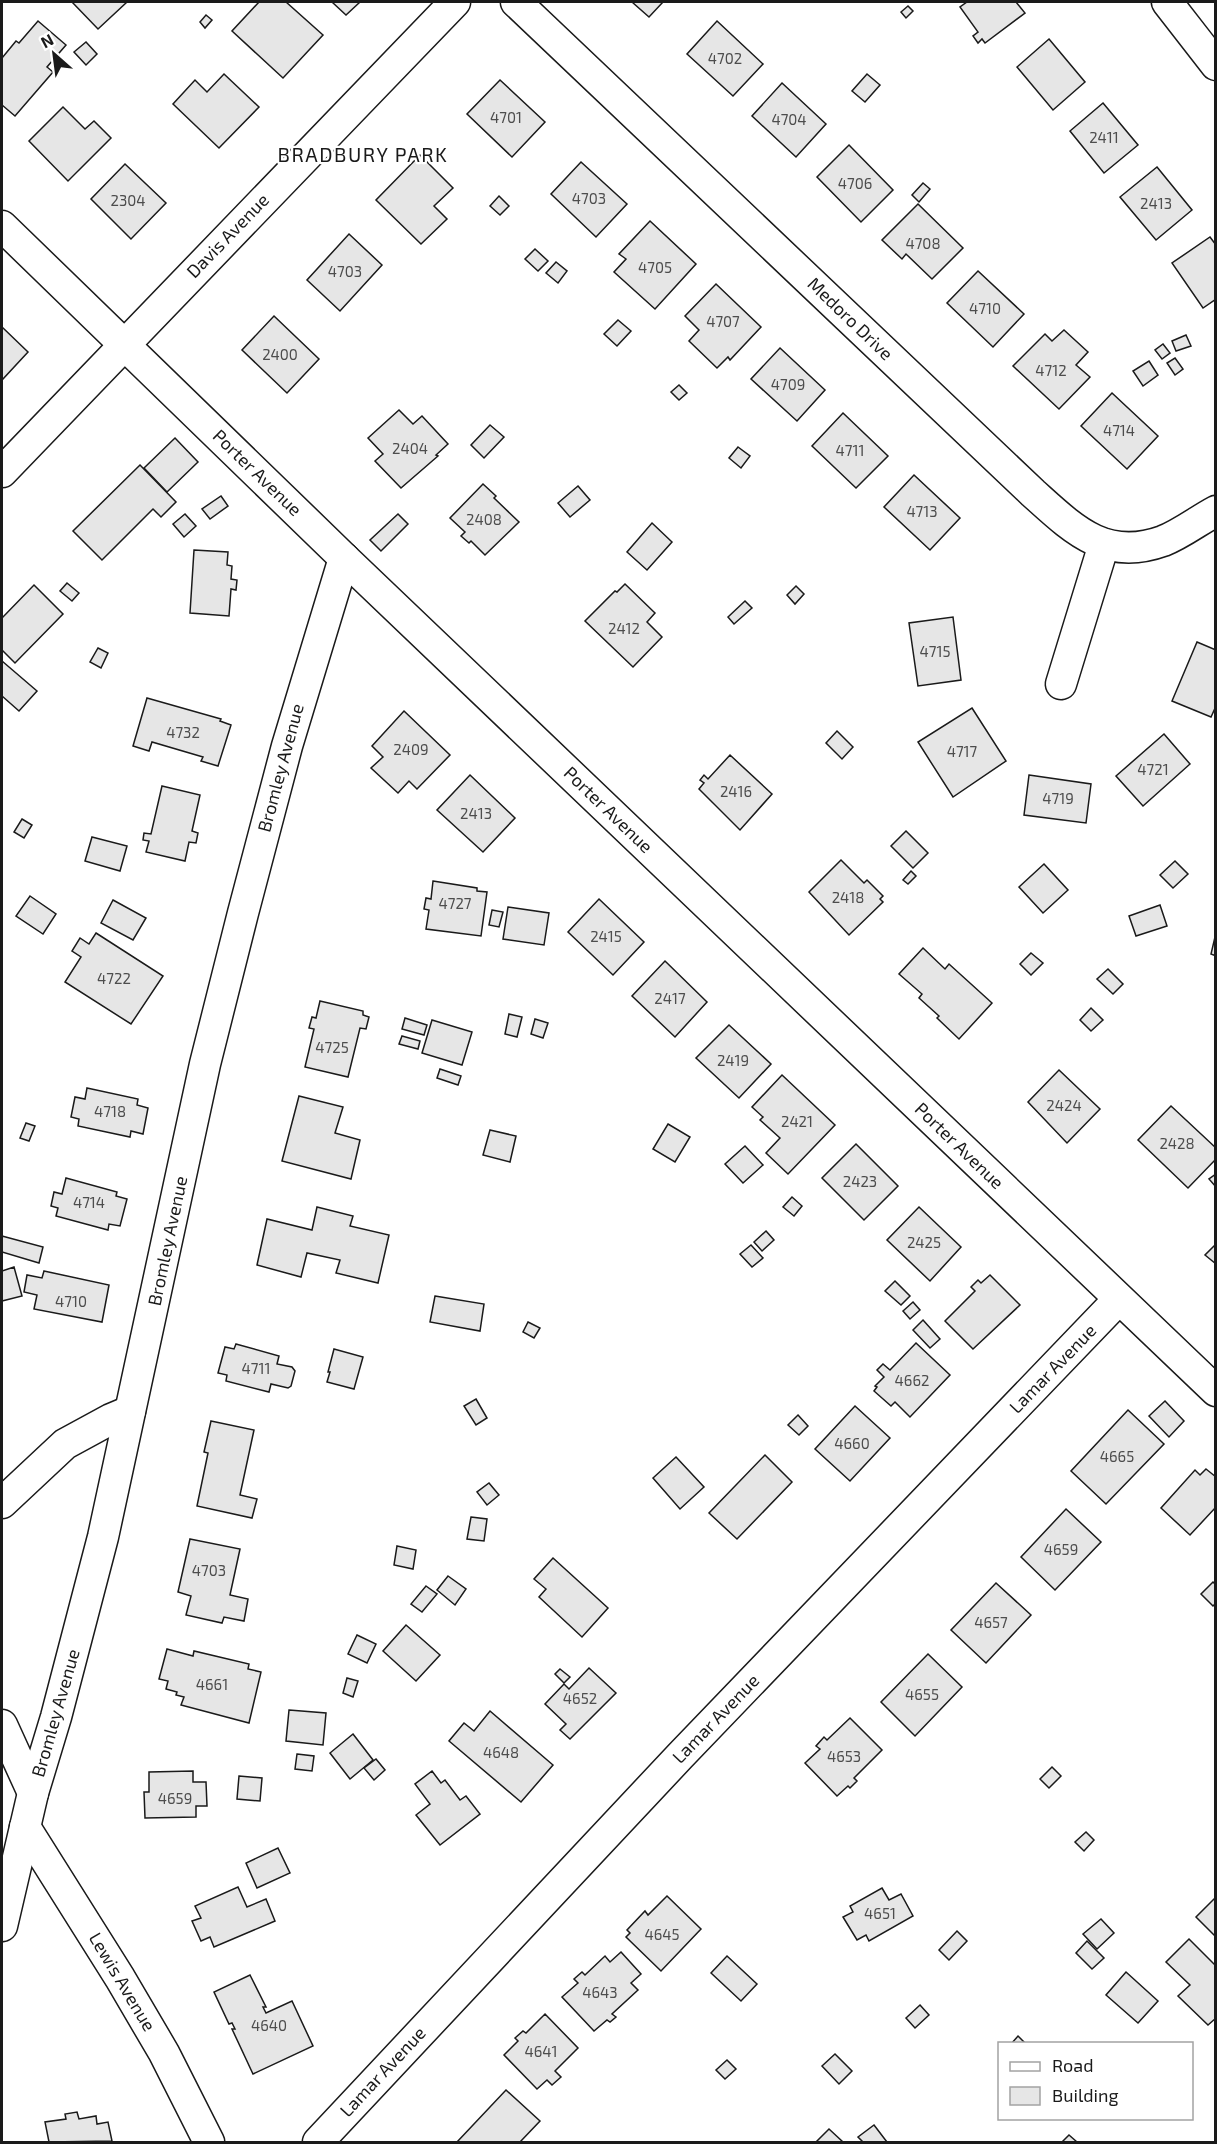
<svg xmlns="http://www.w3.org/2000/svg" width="1217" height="2144" font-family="'Exo 2',sans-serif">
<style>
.building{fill:#e6e6e6;stroke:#1a1a1a;stroke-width:1.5}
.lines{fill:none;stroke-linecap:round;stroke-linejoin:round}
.street-casing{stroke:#1a1a1a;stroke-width:33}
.street{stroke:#fff;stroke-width:30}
.labels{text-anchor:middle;stroke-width:4.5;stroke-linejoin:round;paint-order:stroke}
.number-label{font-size:15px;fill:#4d4d4d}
.street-label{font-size:18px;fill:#1a1a1a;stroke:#fff}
.neighbourhood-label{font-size:20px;letter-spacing:1.5px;fill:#1a1a1a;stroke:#fff}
</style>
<rect width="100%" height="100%" fill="#fff"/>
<g class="building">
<polygon points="72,2 127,2 98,29"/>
<polygon points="259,2 286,2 323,35 283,78 232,31"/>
<polygon points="332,2 360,2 346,15"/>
<polygon points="632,2 663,2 649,17"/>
<polygon points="967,2 1016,2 1025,13 985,43 982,39 978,43 973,36 978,32 960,7"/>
<polygon points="908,6 913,11 906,18 901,12"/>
<polygon points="206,15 212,20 205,28 200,22"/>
<polygon points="38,21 66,45 47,67 53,72 15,116 2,105 2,58 16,41 19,43"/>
<polygon points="717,21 763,64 733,96 687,54"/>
<polygon points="1049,39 1085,82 1053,110 1017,67"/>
<polygon points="86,42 97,54 86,65 74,52"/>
<polygon points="224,74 259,107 219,148 173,104 195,80 207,92"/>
<polygon points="867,74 880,85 865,102 852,91"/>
<polygon points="500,80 545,122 512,157 467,114"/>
<polygon points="782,83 826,124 796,157 752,116"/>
<polygon points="1103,103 1138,145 1104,173 1070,131"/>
<polygon points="63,107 85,129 94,121 111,138 68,181 29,141"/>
<polygon points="849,145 893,190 861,222 817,177"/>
<polygon points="420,155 453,188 434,206 447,219 421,244 376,200"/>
<polygon points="581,162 627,204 596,237 551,194"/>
<polygon points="125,164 166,203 131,239 91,199"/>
<polygon points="1157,167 1192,210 1156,240 1120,197"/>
<polygon points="923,183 930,189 919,202 912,195"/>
<polygon points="499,196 509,206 500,215 490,206"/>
<polygon points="918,204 963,248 932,279 906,254 902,259 882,240"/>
<polygon points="650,221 696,264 655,309 614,272 626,259 619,254"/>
<polygon points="349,234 382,265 340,311 307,280"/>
<polygon points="1210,237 1216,245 1216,299 1203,308 1172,263"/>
<polygon points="535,249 548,261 538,271 525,259"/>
<polygon points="556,262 567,271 558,283 546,273"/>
<polygon points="978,271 1024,314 993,347 947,303"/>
<polygon points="716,284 761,327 730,360 728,357 717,368 689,341 699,330 685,316"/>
<polygon points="274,316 319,359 287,393 242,350"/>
<polygon points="618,320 631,331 617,346 604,334"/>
<polygon points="2,327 28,352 2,380"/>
<polygon points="1064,330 1088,352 1076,365 1090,377 1059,409 1013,366 1045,334 1052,341"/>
<polygon points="1186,335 1191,346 1176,351 1172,341"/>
<polygon points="1163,344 1170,353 1162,359 1155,350"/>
<polygon points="780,348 825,390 797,421 751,379"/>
<polygon points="1175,358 1183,369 1175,375 1167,363"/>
<polygon points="1149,361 1158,375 1143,386 1133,371"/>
<polygon points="679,385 687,393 679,400 671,392"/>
<polygon points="1112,393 1158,436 1127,469 1081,426"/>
<polygon points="399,410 413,424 422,416 448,444 436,455 438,456 401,488 375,461 383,454 368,438"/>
<polygon points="843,413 888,456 856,488 812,446"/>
<polygon points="490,425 504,437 484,458 471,445"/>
<polygon points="175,438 198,462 167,492 144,468"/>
<polygon points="738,447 750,456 741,468 729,458"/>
<polygon points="140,465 176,502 161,517 153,509 102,560 73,531"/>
<polygon points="914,475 960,518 930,550 884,507"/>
<polygon points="483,484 496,496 494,498 519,522 485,555 471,541 469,543 461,536 465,532 450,518"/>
<polygon points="578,486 590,500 570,517 558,503"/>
<polygon points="221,496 228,506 210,519 202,509"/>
<polygon points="185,514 196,526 184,537 173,524"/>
<polygon points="398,514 408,524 381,551 370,540"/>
<polygon points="652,523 672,542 647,570 627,552"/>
<polygon points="194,550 228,552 227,565 232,566 231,579 237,580 236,590 231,589 229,616 190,613"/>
<polygon points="67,583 79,593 72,601 60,591"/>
<polygon points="625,584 655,613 647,622 662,637 633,667 585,621 615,591 617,592"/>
<polygon points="34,585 63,614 15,663 2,650 2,618"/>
<polygon points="796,586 804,594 795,604 787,595"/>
<polygon points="745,601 752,608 734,624 728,617"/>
<polygon points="953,617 961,680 918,686 909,623"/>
<polygon points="1197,642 1216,650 1216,706 1211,717 1172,701"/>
<polygon points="98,648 108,653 101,668 90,662"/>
<polygon points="2,661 37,691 19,711 2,696"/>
<polygon points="147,698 221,719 220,721 231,725 218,766 201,761 203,757 152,742 149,751 133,746"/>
<polygon points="972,708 1006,761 953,797 918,742"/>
<polygon points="404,711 450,755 417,789 409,781 398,793 371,768 383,757 372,746"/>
<polygon points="837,731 853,747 842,759 826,743"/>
<polygon points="1164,734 1190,764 1143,806 1116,776"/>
<polygon points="730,755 772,794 740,830 699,789 704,783 700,780 704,775 708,779"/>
<polygon points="470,775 515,818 483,852 437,810"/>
<polygon points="1029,775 1091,784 1086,823 1024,815"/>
<polygon points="162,786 200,795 192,831 198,833 196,843 189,842 185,861 146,852 149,841 143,840 144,833 151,834"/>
<polygon points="22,819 32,825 24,838 14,832"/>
<polygon points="906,831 928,853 913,868 891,846"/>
<polygon points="92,837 127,846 120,871 85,861"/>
<polygon points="841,860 864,883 867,880 883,896 880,899 883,902 849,935 809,892"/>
<polygon points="1175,861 1188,874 1173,888 1160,875"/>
<polygon points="1044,864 1068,890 1043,913 1019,887"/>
<polygon points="911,871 916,876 908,884 903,880"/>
<polygon points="433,881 477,888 477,891 487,892 481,936 426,929 429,910 424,909 426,898 431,899"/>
<polygon points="30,896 56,914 43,934 16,916"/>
<polygon points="599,899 644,942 613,975 568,932"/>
<polygon points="113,900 146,918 133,940 101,923"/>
<polygon points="1160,905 1167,926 1136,936 1129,916"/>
<polygon points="508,907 549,913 544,945 503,939"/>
<polygon points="492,910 503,912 499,927 489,925"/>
<polygon points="96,933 163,976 131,1024 65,982 81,957 72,951 80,938 89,944"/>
<polygon points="1215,937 1216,937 1216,956 1211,954"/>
<polygon points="923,948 945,969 949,964 992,1003 959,1039 937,1018 939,1016 919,998 922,994 899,974"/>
<polygon points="1031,953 1043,963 1031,975 1020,964"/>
<polygon points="665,961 707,1002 675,1037 632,996"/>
<polygon points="1108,969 1123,984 1113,994 1097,979"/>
<polygon points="320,1001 363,1011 363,1015 369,1017 366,1029 360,1028 348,1077 305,1067 314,1029 309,1028 312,1017 316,1018"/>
<polygon points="1091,1008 1103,1020 1091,1031 1080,1020"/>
<polygon points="509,1014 522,1017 517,1037 505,1034"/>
<polygon points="405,1018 427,1025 424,1035 402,1029"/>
<polygon points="535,1019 548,1023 543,1038 531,1034"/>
<polygon points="432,1020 472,1032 462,1065 422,1053"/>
<polygon points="729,1025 771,1064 739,1098 696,1058"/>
<polygon points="402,1036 420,1041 418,1049 399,1044"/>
<polygon points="440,1069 461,1076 458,1085 437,1078"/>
<polygon points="1059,1070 1100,1109 1067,1143 1028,1102"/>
<polygon points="782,1075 835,1125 788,1174 766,1153 780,1138 760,1120 763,1117 752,1107"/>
<polygon points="87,1088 138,1099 137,1105 148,1108 143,1134 131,1131 130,1137 78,1126 79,1119 71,1117 75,1097 85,1099"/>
<polygon points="299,1096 343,1107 335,1133 360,1140 351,1179 282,1161"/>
<polygon points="1171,1106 1216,1148 1216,1159 1188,1188 1138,1140"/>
<polygon points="26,1123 35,1126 29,1141 20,1138"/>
<polygon points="668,1124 690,1137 675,1162 653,1149"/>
<polygon points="490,1130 516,1136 510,1162 483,1155"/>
<polygon points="856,1144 898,1186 864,1220 822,1178"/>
<polygon points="745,1146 763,1165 743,1183 725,1164"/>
<polygon points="1216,1174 1216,1187 1209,1179"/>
<polygon points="66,1178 117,1192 116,1196 127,1199 120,1226 109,1224 108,1230 56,1216 58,1208 51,1206 54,1192 62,1194"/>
<polygon points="792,1197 802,1206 794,1216 783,1207"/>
<polygon points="317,1207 353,1216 350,1226 389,1235 378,1283 336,1273 340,1260 307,1253 301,1277 257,1265 267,1219 312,1230"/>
<polygon points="919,1207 961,1247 930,1281 887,1240"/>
<polygon points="766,1231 774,1240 762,1251 754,1242"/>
<polygon points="2,1236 43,1247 39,1263 2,1252"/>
<polygon points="1216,1244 1216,1264 1205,1255"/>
<polygon points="751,1245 763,1258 752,1267 740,1254"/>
<polygon points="14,1267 22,1296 2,1301 2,1271"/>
<polygon points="44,1271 109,1285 102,1322 34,1309 37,1295 24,1292 27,1275 42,1278"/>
<polygon points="990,1275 1020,1305 973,1349 945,1321 975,1291 971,1287 978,1280 981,1283"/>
<polygon points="895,1281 910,1296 901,1305 885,1291"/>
<polygon points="435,1296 484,1304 480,1331 430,1322"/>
<polygon points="913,1302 920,1310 910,1319 903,1311"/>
<polygon points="923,1320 940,1339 930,1348 913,1330"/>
<polygon points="528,1322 540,1328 534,1338 523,1332"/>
<polygon points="916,1343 950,1375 910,1417 895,1402 891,1406 874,1391 877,1387 875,1386 884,1377 877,1370 883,1364 890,1370"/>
<polygon points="236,1344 279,1356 277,1364 292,1367 295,1371 291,1386 288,1388 271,1384 269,1392 226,1381 227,1375 218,1373 225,1347 234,1349"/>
<polygon points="334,1349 363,1357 354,1389 327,1382 330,1372 328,1372"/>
<polygon points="476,1399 487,1418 476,1425 464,1406"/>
<polygon points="1165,1401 1184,1421 1169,1437 1149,1416"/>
<polygon points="855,1406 890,1438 850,1481 815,1449"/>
<polygon points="1128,1410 1164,1444 1106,1504 1071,1471"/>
<polygon points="798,1415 808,1426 799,1435 788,1425"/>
<polygon points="211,1421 254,1430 240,1495 257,1499 252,1518 197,1506 208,1453 204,1452"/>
<polygon points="765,1455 792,1482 737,1539 709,1513"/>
<polygon points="676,1457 704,1487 680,1509 653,1478"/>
<polygon points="1206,1469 1216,1477 1216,1507 1190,1535 1161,1508 1195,1470 1200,1475"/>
<polygon points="489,1483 499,1495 487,1505 477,1492"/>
<polygon points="1066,1509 1101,1542 1055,1590 1021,1557"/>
<polygon points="471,1517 487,1519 484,1541 467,1539"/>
<polygon points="190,1539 240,1549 230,1595 248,1599 244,1621 224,1617 222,1623 186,1615 191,1596 178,1592"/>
<polygon points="397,1546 416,1550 413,1569 394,1565"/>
<polygon points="553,1558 608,1608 582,1637 539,1597 546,1589 534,1579"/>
<polygon points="448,1576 466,1589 455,1605 437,1590"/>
<polygon points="1213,1582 1216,1585 1216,1603 1213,1606 1201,1594"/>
<polygon points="996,1583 1031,1615 986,1663 951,1630"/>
<polygon points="426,1586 437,1594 422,1612 411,1604"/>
<polygon points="406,1625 440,1655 416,1681 383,1651"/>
<polygon points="357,1635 376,1644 367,1663 348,1654"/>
<polygon points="167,1649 193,1656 194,1651 249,1664 248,1669 261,1672 249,1723 181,1705 184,1697 176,1695 177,1692 166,1689 168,1681 159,1679"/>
<polygon points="928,1654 962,1687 915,1736 881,1702"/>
<polygon points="589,1668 616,1693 570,1739 560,1730 566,1724 545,1704 564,1684 569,1689"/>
<polygon points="560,1669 570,1677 564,1683 555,1674"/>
<polygon points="347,1678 358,1681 353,1697 343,1693"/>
<polygon points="289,1710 326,1713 323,1745 286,1741"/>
<polygon points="490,1711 553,1765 521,1802 449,1741 464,1723 474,1731"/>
<polygon points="850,1718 882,1750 854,1778 857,1781 850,1788 848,1786 837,1796 805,1763 820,1749 816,1746 824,1737 827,1740"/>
<polygon points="353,1734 373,1760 350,1779 330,1753"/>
<polygon points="297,1754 314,1756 312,1771 295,1769"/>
<polygon points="376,1759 385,1770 374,1780 364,1768"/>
<polygon points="1052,1767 1061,1776 1049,1788 1040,1779"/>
<polygon points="193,1771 193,1782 206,1782 207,1806 196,1806 196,1817 145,1818 144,1792 149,1792 149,1772"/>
<polygon points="432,1771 441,1783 445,1780 460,1800 466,1796 480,1814 440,1845 416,1815 430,1804 415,1784"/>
<polygon points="239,1776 262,1778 260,1801 237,1799"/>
<polygon points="1086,1832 1094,1840 1084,1851 1075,1842"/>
<polygon points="278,1848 290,1873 257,1888 246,1863"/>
<polygon points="238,1887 247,1907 266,1899 275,1921 214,1947 210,1937 201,1941 192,1921 201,1918 195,1906"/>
<polygon points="882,1888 889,1900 901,1894 913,1916 869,1941 866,1935 857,1940 843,1917 853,1912 850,1906"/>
<polygon points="667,1896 701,1929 661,1971 626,1937 630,1933 627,1930 645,1911 648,1915"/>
<polygon points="1216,1897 1216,1937 1196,1917"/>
<polygon points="1101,1919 1114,1933 1097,1949 1083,1934"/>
<polygon points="957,1931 967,1941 949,1960 939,1950"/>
<polygon points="1189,1939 1216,1966 1216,2018 1208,2025 1178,1996 1190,1985 1166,1962"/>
<polygon points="1087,1941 1104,1958 1092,1969 1076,1953"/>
<polygon points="621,1952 641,1974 631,1983 638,1990 612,2014 616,2017 610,2022 607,2020 594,2031 562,1997 578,1983 574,1979 582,1972 585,1975 605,1956 610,1962"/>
<polygon points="727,1956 757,1984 741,2001 711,1973"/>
<polygon points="1126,1972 1158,2001 1138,2023 1106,1995"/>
<polygon points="250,1975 266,2007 263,2007 266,2013 292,2001 313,2046 253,2074 232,2029 235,2029 232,2023 229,2024 214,1992"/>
<polygon points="920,2005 929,2015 915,2028 906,2018"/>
<polygon points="545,2014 578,2048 555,2071 561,2077 552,2085 547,2080 537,2089 504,2055 518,2041 515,2038 523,2031 526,2033"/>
<polygon points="1018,2036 1026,2044 1011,2044"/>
<polygon points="835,2054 852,2071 839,2084 822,2066"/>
<polygon points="727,2060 736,2069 725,2079 716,2070"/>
<polygon points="506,2090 540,2121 520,2142 457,2142"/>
<polygon points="77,2112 79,2119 96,2116 97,2124 108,2122 112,2141 49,2142 45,2122 66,2119 65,2114"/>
<polygon points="874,2125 887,2142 863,2142 858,2137"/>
<polygon points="829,2129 843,2142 816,2142"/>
<polygon points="1069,2135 1077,2142 1062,2142"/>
</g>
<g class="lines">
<defs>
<g id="street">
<path d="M516 2 1033 493C1073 529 1105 562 1163 541 1181 534 1199 520 1216 511"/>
<polyline points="1167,2 1216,65"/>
<polyline points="2,226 344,558 1216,1391"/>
<polyline points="2,472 455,2"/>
<polyline points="1061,684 1104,544"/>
<polyline points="2,1503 65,1444 111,1419 130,1411"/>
<polyline points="2,1725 33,1793"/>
<polyline points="25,1827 120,1978 164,2053 209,2142"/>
<polyline points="2,1926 33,1793 56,1717 103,1537 205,1064 243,913 287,746 344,558"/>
<polyline points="318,2142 680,1756 1119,1299"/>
</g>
</defs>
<use href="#street" class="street-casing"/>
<use href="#street" class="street"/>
</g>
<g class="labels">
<g class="number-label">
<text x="725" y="64">4702</text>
<text x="506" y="123">4701</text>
<text x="789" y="125">4704</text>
<text x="1104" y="143">2411</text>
<text x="855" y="189">4706</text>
<text x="589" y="204">4703</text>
<text x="128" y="206">2304</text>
<text x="1156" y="209">2413</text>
<text x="923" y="249">4708</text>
<text x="655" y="273">4705</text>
<text x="345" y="277">4703</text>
<text x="985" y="314">4710</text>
<text x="723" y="327">4707</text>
<text x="280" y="360">2400</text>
<text x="1051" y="376">4712</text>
<text x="788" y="390">4709</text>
<text x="1119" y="436">4714</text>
<text x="410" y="454">2404</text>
<text x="850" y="456">4711</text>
<text x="922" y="517">4713</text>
<text x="484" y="525">2408</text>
<text x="624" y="634">2412</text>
<text x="935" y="657">4715</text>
<text x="183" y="738">4732</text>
<text x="411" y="755">2409</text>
<text x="962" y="757">4717</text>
<text x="1153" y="775">4721</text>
<text x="736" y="797">2416</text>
<text x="1058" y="804">4719</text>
<text x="476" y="819">2413</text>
<text x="848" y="903">2418</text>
<text x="455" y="909">4727</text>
<text x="606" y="942">2415</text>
<text x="114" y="984">4722</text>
<text x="670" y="1004">2417</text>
<text x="332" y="1053">4725</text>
<text x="733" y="1066">2419</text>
<text x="1064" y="1111">2424</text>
<text x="110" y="1117">4718</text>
<text x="797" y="1127">2421</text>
<text x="1177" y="1149">2428</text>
<text x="860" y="1187">2423</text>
<text x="89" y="1208">4714</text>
<text x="924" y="1248">2425</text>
<text x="71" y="1307">4710</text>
<text x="256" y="1374">4711</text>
<text x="912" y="1386">4662</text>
<text x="852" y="1449">4660</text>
<text x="1117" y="1462">4665</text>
<text x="1061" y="1555">4659</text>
<text x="209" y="1576">4703</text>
<text x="991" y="1628">4657</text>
<text x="212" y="1690">4661</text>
<text x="922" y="1700">4655</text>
<text x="580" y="1704">4652</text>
<text x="501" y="1758">4648</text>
<text x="844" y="1762">4653</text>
<text x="175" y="1804">4659</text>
<text x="880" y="1919">4651</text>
<text x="662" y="1940">4645</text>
<text x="600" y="1998">4643</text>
<text x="269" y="2031">4640</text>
<text x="541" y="2057">4641</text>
</g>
<g class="street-label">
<text transform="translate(228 236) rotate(-46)" y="6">Davis Avenue</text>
<text transform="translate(850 319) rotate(44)" y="6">Medoro Drive</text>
<text transform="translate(257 473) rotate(44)" y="6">Porter Avenue</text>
<text transform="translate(281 768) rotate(-75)" y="6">Bromley Avenue</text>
<text transform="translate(608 810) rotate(44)" y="6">Porter Avenue</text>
<text transform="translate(959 1146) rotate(44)" y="6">Porter Avenue</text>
<text transform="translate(168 1241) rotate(-78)" y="6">Bromley Avenue</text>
<text transform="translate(1053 1369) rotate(-46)" y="6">Lamar Avenue</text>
<text transform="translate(56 1713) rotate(-74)" y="6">Bromley Avenue</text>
<text transform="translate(716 1719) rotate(-46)" y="6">Lamar Avenue</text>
<text transform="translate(122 1982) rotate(59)" y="6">Lewis Avenue</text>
<text transform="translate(383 2072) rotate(-47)" y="6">Lamar Avenue</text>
</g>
<g class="neighbourhood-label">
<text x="363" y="162">BRADBURY PARK</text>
</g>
</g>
<rect width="1217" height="2144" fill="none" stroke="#1a1a1a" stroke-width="6"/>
<rect x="998" y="2042" width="195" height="78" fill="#ffffff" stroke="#a3a3a3" stroke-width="1.5"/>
<rect x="1010" y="2062" width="30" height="9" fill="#ffffff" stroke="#a3a3a3" stroke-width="1.5"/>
<text x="1052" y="2072" font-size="18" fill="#1a1a1a">Road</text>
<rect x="1010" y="2087" width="30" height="18" fill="#e6e6e6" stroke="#a3a3a3" stroke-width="1.5"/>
<text x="1052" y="2102" font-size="18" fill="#1a1a1a">Building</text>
<g transform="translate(54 54) rotate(332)" stroke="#ffffff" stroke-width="4.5" paint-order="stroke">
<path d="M0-4.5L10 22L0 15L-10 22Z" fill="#1a1a1a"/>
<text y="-9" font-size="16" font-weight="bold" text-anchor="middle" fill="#1a1a1a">N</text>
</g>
</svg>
